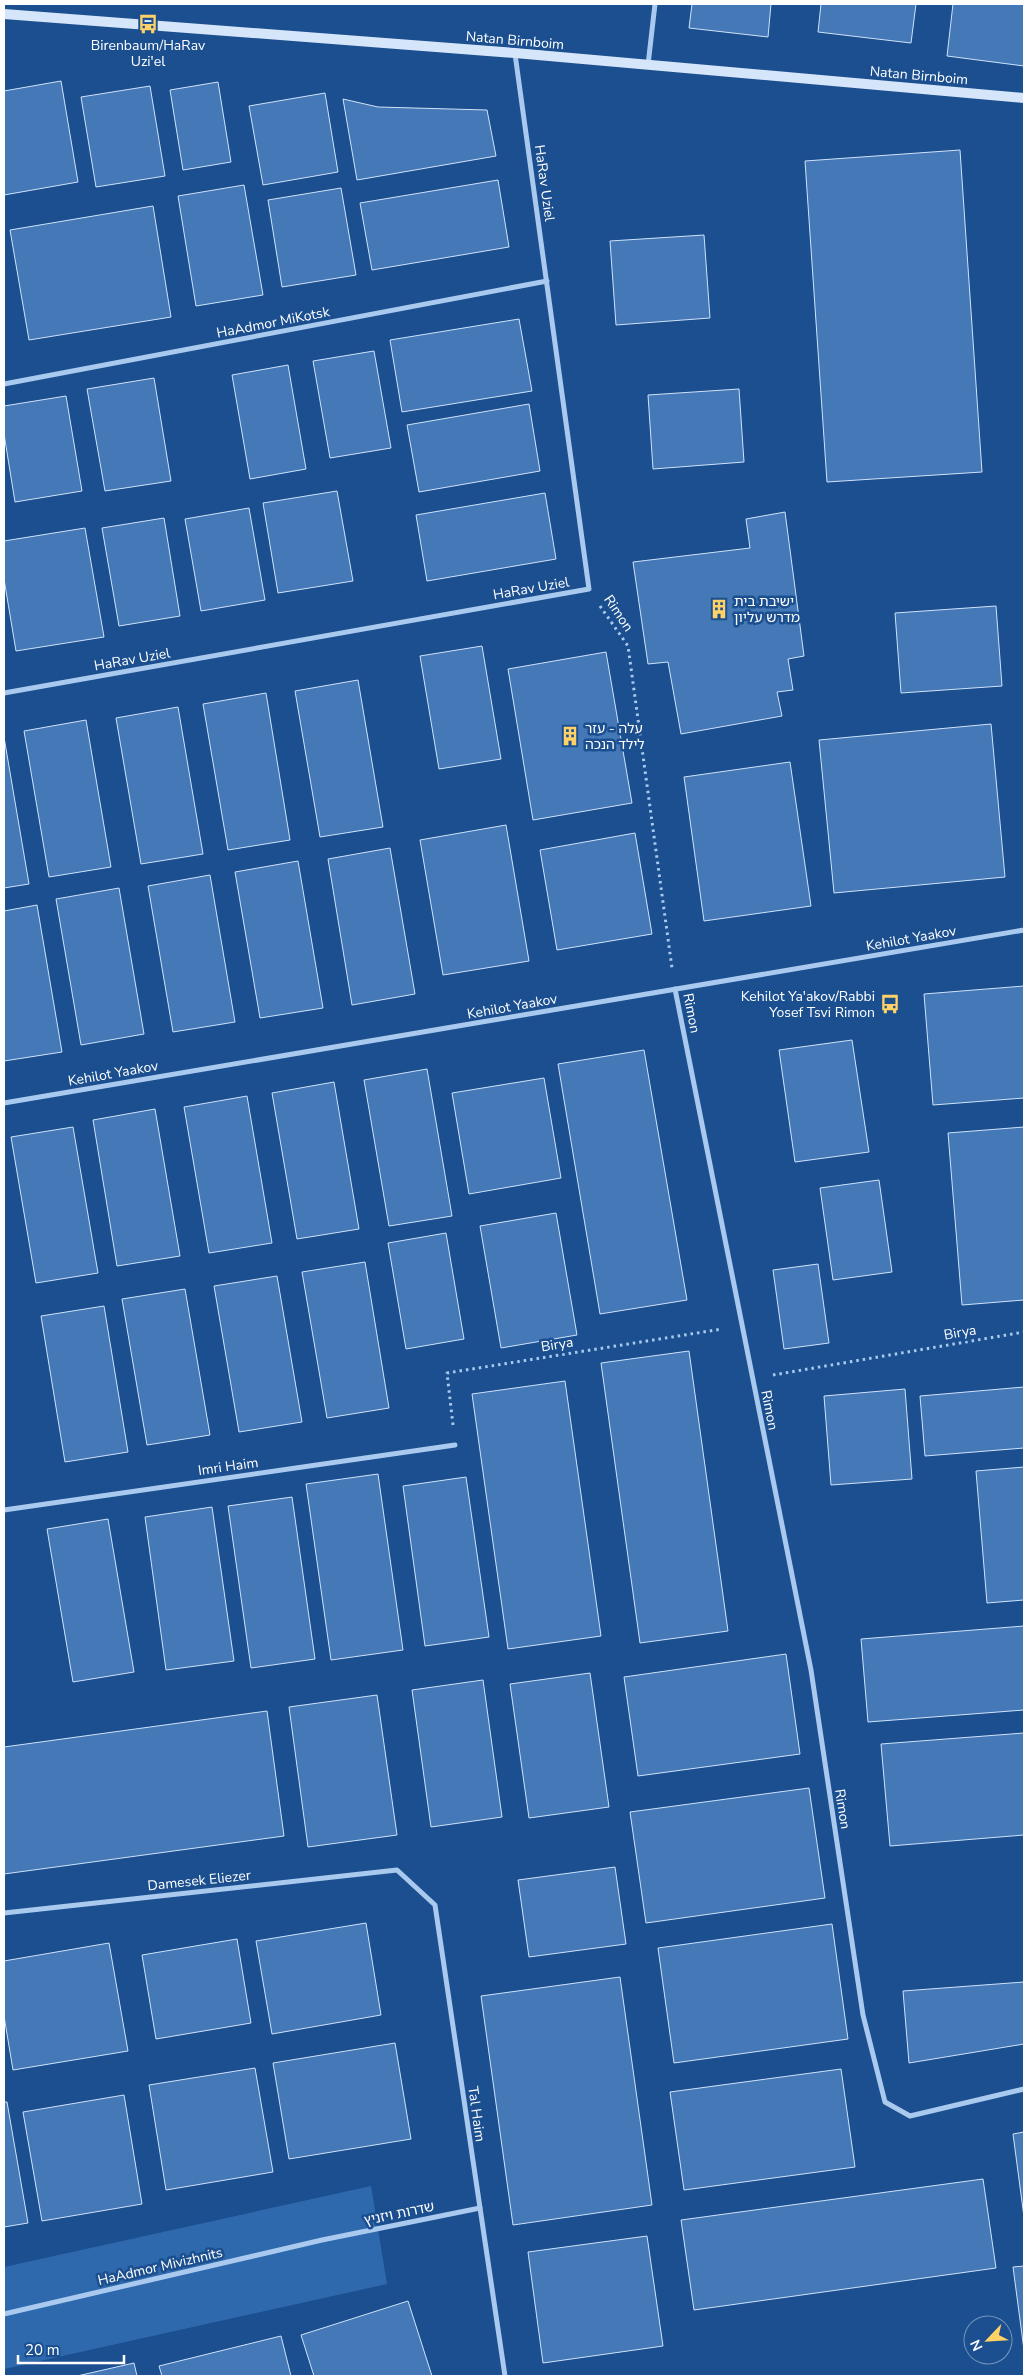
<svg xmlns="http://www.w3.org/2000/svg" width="1028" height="2380" font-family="'Nunito Sans','Noto Sans Hebrew',sans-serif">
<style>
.green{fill:#2e69ad}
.building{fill:#4478b7;stroke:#cfe3fa}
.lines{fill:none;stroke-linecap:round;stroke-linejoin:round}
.path{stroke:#a9c9ee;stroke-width:3;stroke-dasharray:2.5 4;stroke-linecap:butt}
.street{stroke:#a9c9ee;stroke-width:5}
.secondary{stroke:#d6e6fa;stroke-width:10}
.labels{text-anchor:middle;stroke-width:5;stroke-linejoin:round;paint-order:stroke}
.street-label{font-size:14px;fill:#fff;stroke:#1b4f8f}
.poi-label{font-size:14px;fill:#fff;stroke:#1b4f8f;text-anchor:start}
</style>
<rect width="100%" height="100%" fill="#1b4f8f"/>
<polygon class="green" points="371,2186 387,2284 4,2369 4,2267"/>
<g class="building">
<polygon points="692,4 771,4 768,37 689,28"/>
<polygon points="821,4 916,4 911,43 818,32"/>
<polygon points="953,4 1024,4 1024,66 947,56"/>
<polygon points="61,81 78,182 4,195 4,91"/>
<polygon points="218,82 231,162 183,170 170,90"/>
<polygon points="150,86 165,176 96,187 81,97"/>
<polygon points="325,93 338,172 263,185 249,106"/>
<polygon points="343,99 378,107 487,110 496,156 357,180"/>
<polygon points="960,150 982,472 827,482 805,161"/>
<polygon points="498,180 509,247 372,270 360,203"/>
<polygon points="244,185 263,295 196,306 178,196"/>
<polygon points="341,188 356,275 282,287 268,200"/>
<polygon points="153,206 171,317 29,340 10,230"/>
<polygon points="704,235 710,318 616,325 610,241"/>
<polygon points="519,319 532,391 402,412 390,340"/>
<polygon points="374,351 391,448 330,458 313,361"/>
<polygon points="288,365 306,469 250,479 232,375"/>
<polygon points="154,378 171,481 105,491 87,389"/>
<polygon points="739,389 744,462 653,469 648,395"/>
<polygon points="66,396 82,491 15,502 4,434 4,406"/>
<polygon points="529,404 540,471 419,492 407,425"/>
<polygon points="337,491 353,581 278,593 263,503"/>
<polygon points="545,493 556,559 427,581 416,515"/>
<polygon points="249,508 265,600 201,611 185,519"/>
<polygon points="785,512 804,656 788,659 793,690 777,692 782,716 681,734 668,662 648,664 633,562 750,548 746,519"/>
<polygon points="164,518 180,616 119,626 102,528"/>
<polygon points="85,528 104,637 16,651 4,579 4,541"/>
<polygon points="996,606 1002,686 901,693 895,613"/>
<polygon points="482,646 501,759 439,769 420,656"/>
<polygon points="606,652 632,803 533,820 508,669"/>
<polygon points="358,680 383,827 320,837 295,691"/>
<polygon points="266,693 290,840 228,850 203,704"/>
<polygon points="178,707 203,854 141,864 116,718"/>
<polygon points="86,720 111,867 49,877 24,731"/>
<polygon points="991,724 1005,877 834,893 819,740"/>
<polygon points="4,737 29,884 4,888"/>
<polygon points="790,762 811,906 704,921 684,777"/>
<polygon points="506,825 529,961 443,975 420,840"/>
<polygon points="635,833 652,934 557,950 540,850"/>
<polygon points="390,848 415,994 352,1005 328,859"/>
<polygon points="298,861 323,1008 260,1018 235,872"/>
<polygon points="210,875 235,1022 173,1032 148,886"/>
<polygon points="119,888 144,1034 81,1045 56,899"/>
<polygon points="37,905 62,1052 4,1061 4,911"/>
<polygon points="1024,986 1024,1098 933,1105 924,994"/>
<polygon points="852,1040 869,1152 795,1162 779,1050"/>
<polygon points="644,1050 687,1300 600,1314 558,1064"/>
<polygon points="427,1069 452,1216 389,1226 364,1080"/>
<polygon points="544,1078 561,1178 469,1194 452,1093"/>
<polygon points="334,1082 359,1229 297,1239 272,1093"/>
<polygon points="247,1096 272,1243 209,1253 184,1107"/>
<polygon points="155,1109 180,1256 117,1266 93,1120"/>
<polygon points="73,1127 98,1273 36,1283 11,1137"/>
<polygon points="1024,1127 1024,1300 962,1305 948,1133"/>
<polygon points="879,1180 892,1272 833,1280 820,1188"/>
<polygon points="556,1213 577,1335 501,1348 480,1226"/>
<polygon points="446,1233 464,1339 406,1349 388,1243"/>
<polygon points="365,1262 389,1408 327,1418 302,1272"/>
<polygon points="818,1264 829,1343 784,1349 773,1270"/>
<polygon points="277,1276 302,1422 239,1432 214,1286"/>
<polygon points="185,1289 210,1435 147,1445 122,1299"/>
<polygon points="104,1306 128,1452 65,1462 41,1316"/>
<polygon points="689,1351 728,1631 640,1643 601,1363"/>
<polygon points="565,1381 601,1636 508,1649 472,1394"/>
<polygon points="1024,1387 1024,1448 925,1456 920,1396"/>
<polygon points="905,1389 912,1479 831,1485 824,1396"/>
<polygon points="1024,1467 1024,1600 987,1603 976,1471"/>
<polygon points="378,1474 403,1650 331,1660 306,1484"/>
<polygon points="466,1477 489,1637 425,1646 403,1486"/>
<polygon points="292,1497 315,1659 251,1668 228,1506"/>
<polygon points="212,1507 234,1661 166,1670 145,1517"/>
<polygon points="108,1519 134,1672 73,1682 47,1529"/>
<polygon points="1024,1626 1024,1710 868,1722 861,1639"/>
<polygon points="786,1654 800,1754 638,1776 624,1677"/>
<polygon points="590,1673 609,1807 529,1818 510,1684"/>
<polygon points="483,1680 502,1817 431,1827 412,1690"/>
<polygon points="377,1695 397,1835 308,1847 289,1707"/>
<polygon points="267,1711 284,1836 4,1874 4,1747"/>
<polygon points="1024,1733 1024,1835 890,1846 881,1744"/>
<polygon points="809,1788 825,1898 646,1923 630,1812"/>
<polygon points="615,1867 626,1944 529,1957 518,1880"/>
<polygon points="366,1923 381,2015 272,2034 256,1941"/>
<polygon points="832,1924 848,2039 674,2063 658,1948"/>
<polygon points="237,1939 251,2023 156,2039 142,1955"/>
<polygon points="109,1943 128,2051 13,2070 4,2016 4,1961"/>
<polygon points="620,1977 652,2205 513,2225 481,1996"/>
<polygon points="1024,1982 1024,2044 909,2063 903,1991"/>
<polygon points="395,2043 411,2139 289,2159 273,2063"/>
<polygon points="255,2068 273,2172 166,2190 149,2085"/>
<polygon points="841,2069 855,2167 684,2190 670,2092"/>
<polygon points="124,2095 142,2204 42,2221 23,2112"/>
<polygon points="4,2102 7,2102 28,2223 4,2227"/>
<polygon points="1024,2132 1024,2217 1013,2134"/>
<polygon points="983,2179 996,2268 694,2310 681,2220"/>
<polygon points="647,2236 663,2346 543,2363 528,2252"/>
<polygon points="1024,2266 1024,2350 1013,2267"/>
<polygon points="408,2301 432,2376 314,2376 301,2335"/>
<polygon points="281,2336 291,2376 162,2376 159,2366"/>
<polygon points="134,2363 137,2376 77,2376"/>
</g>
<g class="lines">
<g class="path">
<polyline points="600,606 628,646 672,968"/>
<polyline points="773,1375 1024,1332"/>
<polyline points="453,1425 447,1373 722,1329"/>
</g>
<g class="street">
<polyline points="648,65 655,4"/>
<polyline points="4,384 547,281"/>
<polyline points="4,693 589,589 515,54"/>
<polyline points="675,989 811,1670 863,2015 885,2102 910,2116 1024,2089"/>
<polyline points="4,1103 1024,930"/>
<polyline points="4,1510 455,1445"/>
<polyline points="4,1913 397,1870 435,1905 505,2376"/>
<polyline points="4,2314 322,2240 480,2208"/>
</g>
<polyline class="secondary" points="4,14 515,53 1024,98"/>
</g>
<defs>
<symbol id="bus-bare" viewBox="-9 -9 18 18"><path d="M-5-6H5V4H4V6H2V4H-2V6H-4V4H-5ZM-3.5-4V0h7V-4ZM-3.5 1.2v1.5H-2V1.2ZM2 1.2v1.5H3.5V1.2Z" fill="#ffd166" stroke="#1b4f8f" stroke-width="2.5" paint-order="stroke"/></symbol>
<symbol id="building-bare" viewBox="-9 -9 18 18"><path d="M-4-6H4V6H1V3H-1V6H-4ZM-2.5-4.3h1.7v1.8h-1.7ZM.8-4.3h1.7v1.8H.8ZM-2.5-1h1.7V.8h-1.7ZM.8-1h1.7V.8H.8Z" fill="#ffd166" stroke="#1b4f8f" stroke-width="2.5" paint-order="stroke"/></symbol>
</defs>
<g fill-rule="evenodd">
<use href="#bus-bare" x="134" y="10" width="28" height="28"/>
<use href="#building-bare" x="705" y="595" width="28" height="28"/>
<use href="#building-bare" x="556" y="722" width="28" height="28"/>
<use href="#bus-bare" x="876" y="990" width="28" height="28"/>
</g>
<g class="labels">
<g class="street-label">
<text transform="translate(515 40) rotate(5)" y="5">Natan Birnboim</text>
<text transform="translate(919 75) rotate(5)" y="5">Natan Birnboim</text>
<text transform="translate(545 183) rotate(82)" y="5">HaRav Uziel</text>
<text transform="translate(273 322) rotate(-11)" y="5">HaAdmor MiKotsk</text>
<text transform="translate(531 588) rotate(-10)" y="5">HaRav Uziel</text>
<text transform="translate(619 613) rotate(56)" y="5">Rimon</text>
<text transform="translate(132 659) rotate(-10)" y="5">HaRav Uziel</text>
<text transform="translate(911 938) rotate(-10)" y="5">Kehilot Yaakov</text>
<text transform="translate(512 1006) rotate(-10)" y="5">Kehilot Yaakov</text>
<text transform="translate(692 1013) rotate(79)" y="5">Rimon</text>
<text transform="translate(113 1073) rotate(-10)" y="5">Kehilot Yaakov</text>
<text transform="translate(960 1332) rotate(-10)" y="5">Birya</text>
<text transform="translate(557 1344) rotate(-9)" y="5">Birya</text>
<text transform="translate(770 1410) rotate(79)" y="5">Rimon</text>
<text transform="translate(228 1466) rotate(-8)" y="5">Imri Haim</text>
<text transform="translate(843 1809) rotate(81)" y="5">Rimon</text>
<text transform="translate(199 1880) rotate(-6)" y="5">Damesek Eliezer</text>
<text transform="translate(477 2114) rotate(82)" y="5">Tal Haim</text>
<text transform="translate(399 2213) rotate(-12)" y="5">שדרות ויזניץ</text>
<text transform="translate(160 2266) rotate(-13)" y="5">HaAdmor Mivizhnits</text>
</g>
<g class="poi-label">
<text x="148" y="50" text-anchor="middle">Birenbaum/HaRav<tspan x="148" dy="16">Uzi'el</tspan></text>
<text x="734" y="606">ישיבת בית<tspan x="734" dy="16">מדרש עליון</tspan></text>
<text x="585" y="733">עלה - עזר<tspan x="585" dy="16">לילד הנכה</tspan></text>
<text x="875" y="1001" text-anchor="end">Kehilot Ya'akov/Rabbi<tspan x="875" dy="16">Yosef Tsvi Rimon</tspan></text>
</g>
</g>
<rect width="1028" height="2380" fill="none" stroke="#ffffff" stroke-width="10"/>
<g transform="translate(988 2340) rotate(245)"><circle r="24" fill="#1b4f8f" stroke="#7695bc"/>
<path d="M0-4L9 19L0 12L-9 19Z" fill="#ffd166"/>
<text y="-8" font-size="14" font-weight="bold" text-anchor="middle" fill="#ffffff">N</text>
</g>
<path d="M18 2355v8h106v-8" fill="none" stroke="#ffffff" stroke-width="2.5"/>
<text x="25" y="2355" font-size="15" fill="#ffffff" stroke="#1b4f8f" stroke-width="4" paint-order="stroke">20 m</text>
</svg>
